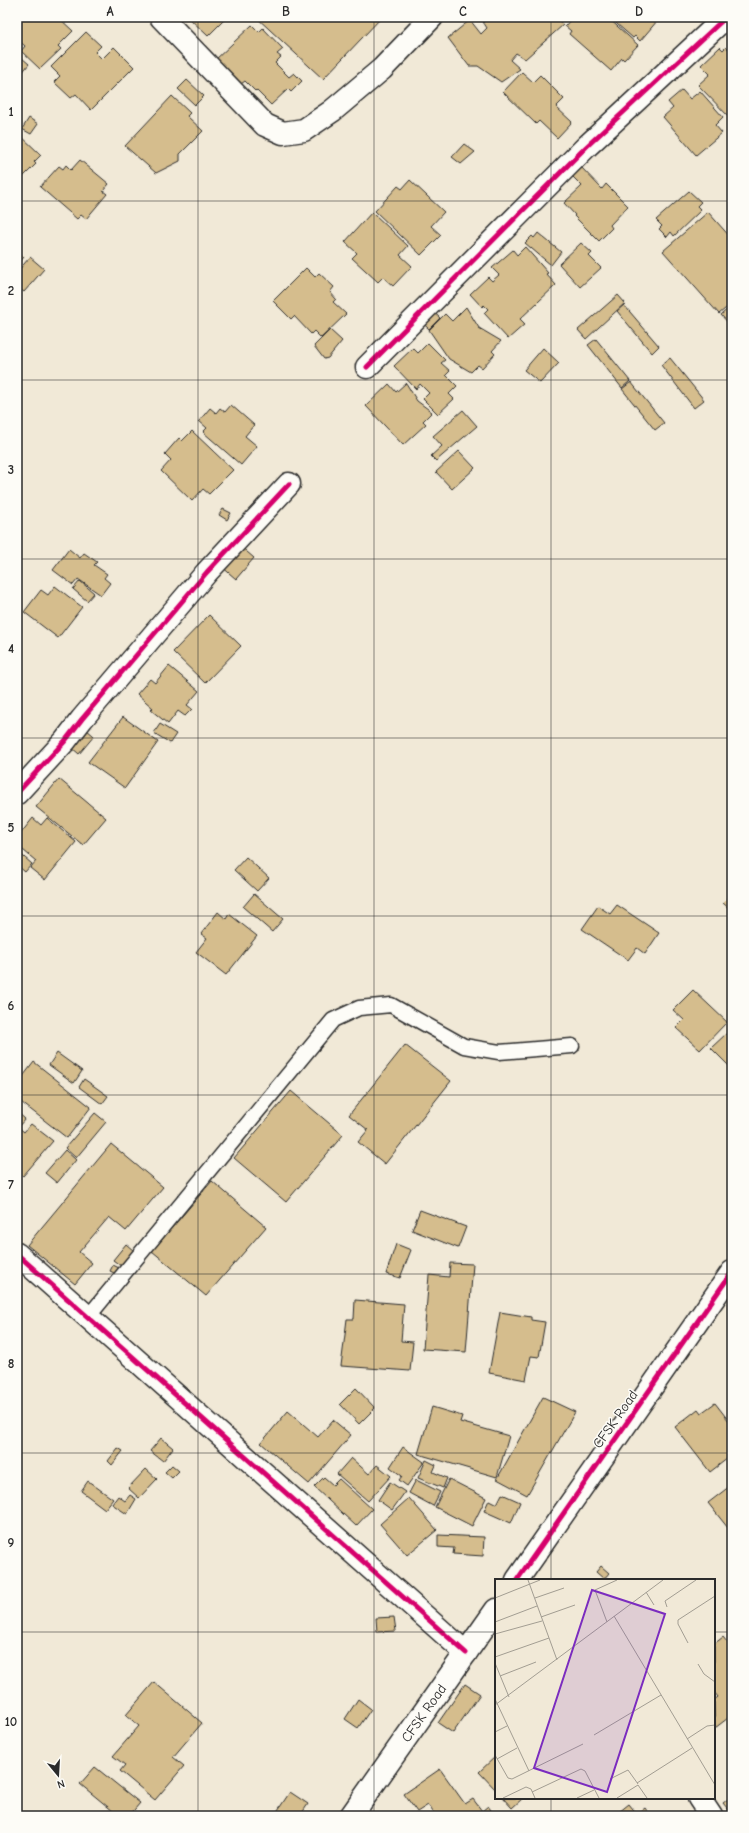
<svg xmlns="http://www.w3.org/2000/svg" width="749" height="1833" font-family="'Comic Neue',sans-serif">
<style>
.building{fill:#d5bd8d;stroke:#2b2b2b}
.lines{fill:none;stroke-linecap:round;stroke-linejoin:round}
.service-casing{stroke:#2b2b2b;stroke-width:17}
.minor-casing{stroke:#2b2b2b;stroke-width:25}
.service{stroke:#fdfcf7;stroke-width:14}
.minor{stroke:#fdfcf7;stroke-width:22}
.cycleway-casing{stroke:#fdfcf7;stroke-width:8}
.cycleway{stroke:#d6006c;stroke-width:5}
.grid{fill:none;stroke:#2b2b2b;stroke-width:1;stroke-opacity:0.55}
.labels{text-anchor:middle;stroke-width:3;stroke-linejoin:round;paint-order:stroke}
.street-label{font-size:14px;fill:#2b2b2b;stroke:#fdfcf7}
.inset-road{fill:none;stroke:#a29d92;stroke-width:1}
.view{fill:#7b2cbf;fill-opacity:0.15;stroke:#7b2cbf;stroke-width:2}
.inset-edge{fill:none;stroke:#2b2b2b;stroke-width:2}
.neatline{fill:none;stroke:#2b2b2b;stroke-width:1.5}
.grid-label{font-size:13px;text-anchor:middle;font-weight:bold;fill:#2b2b2b}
</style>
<rect width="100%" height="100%" fill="#f1e9d7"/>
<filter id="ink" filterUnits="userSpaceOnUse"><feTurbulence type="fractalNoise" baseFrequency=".025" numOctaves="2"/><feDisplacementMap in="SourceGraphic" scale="8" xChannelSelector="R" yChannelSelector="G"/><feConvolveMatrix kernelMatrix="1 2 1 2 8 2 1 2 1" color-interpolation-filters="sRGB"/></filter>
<g filter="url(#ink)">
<g class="building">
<polygon points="21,17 58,17 73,31 58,46 61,49 40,69 21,51 25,46 17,39 17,21"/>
<polygon points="188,17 227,17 208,36"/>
<polygon points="256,17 382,17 323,79"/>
<polygon points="480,17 556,17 563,25 525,59 516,53 510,60 520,69 501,82 478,66 469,66 448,38 470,20 481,34 487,28"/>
<polygon points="573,17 607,17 638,45 624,60 622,58 611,71 569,34 571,31 565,26"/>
<polygon points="609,17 654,17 658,20 640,41 635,36 633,38"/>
<polygon points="252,25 259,32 263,28 283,49 277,54 281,57 275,63 289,77 294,73 302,81 291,92 288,89 271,105 256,90 255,91 245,81 241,84 233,76 231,78 214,61"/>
<polygon points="86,32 101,46 95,52 102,59 114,47 134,67 91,110 76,94 71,98 54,82 60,76 51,67"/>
<polygon points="720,47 723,50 726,47 732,53 731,119 698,85 710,74 701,65"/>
<polygon points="22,58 29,64 17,79 17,62"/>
<polygon points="522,72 533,82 540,75 564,99 556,107 572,122 557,138 539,121 536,124 503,92"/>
<polygon points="187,80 204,96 195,105 178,89"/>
<polygon points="682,90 690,99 700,91 723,117 715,125 722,133 696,155 663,117 673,108 668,102"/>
<polygon points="172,96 190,113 187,116 203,131 180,154 180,161 156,173 125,146"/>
<polygon points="29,118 38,124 31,134 22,129"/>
<polygon points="18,133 41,155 34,162 36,164 19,181 17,179"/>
<polygon points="464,144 475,152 461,164 452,157"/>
<polygon points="80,160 109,184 103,191 107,194 86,219 81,215 77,219 40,187 59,166 63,169 66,165 71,170"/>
<polygon points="580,166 602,189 606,184 628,206 610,225 612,228 599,241 574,216 575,215 564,203 582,186 571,175"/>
<polygon points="410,180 444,212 431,226 441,235 421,255 375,211 398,186 402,189"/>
<polygon points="689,191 701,202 697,206 701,210 674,236 671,232 667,237 659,229 662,226 656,220"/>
<polygon points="372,212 408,246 400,255 412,266 393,286 383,277 378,282 352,258 357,253 345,242"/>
<polygon points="708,212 732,239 732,303 719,314 663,251"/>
<polygon points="538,233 561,252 551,265 525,243 532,236 534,238"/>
<polygon points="581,243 592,253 589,256 601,268 580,287 559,264"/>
<polygon points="525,247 548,273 546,274 556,285 520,319 525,324 508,339 484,313 488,309 484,305 482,307 470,294 488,277 492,281 499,275 492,268 513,250 517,255"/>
<polygon points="17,251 24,257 17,265"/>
<polygon points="30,257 44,269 24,292 17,287 17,272"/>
<polygon points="306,268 315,277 319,273 334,287 330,292 336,299 333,302 346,314 321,338 314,331 311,334 294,316 291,319 273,301"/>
<polygon points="618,295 625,303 586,339 578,330"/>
<polygon points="624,305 659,346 652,353 617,311"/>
<polygon points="732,305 732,327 721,315"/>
<polygon points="428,307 440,318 429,329 417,318"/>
<polygon points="466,307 479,328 501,341 492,351 495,354 482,368 478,365 471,372 449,359 429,330 445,314 452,321"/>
<polygon points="330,330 342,341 328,358 324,359 314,346"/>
<polygon points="596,339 630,381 622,388 588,345"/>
<polygon points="428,343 445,360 441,363 450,371 446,375 457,386 449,394 454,399 438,414 423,399 429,393 420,384 416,389 394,366 413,348 418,353"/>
<polygon points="543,348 559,363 540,383 524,370"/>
<polygon points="670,358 704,400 694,408 661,365"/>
<polygon points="631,382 664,423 655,430 622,389"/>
<polygon points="406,383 417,401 432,412 423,421 426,424 403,445 366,406 389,384 396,392"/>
<polygon points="231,405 254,425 245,436 257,446 241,465 203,432 207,428 199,421 210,408 216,413 220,408 225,412"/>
<polygon points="463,410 477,426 436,461 431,456 442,446 433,436"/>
<polygon points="192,431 233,470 209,494 203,489 192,501 161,471 171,460 165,454 179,438 182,441"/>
<polygon points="459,451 475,468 452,489 436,472"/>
<polygon points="223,509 231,513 227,520 219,515"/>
<polygon points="239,545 254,558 236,579 221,566"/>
<polygon points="69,549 80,558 84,553 97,562 94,565 107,574 104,578 110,583 101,595 78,579 73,585 53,570"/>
<polygon points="80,581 94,593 87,601 73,589"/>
<polygon points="55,586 82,607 58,638 24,612 41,590 48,595"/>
<polygon points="209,615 241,646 205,683 173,652"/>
<polygon points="169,666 199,691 187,705 192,709 185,716 178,711 168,724 151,710 153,708 137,694 150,679 155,683"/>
<polygon points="123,717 158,742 125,788 88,762"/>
<polygon points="160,724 176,734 170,743 154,733"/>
<polygon points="86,729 94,736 79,754 71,747"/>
<polygon points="59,779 106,818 83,845 36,807"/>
<polygon points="33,818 41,825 47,818 76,842 45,880 30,868 36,861 17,845 17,838"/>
<polygon points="17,851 32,864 25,872 17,865"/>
<polygon points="246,857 269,878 257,891 234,870"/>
<polygon points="254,894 283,919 272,932 243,907"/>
<polygon points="732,894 732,911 723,903"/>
<polygon points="617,905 659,933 645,954 637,948 628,960 582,929 598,906 610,914"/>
<polygon points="218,912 226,919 229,914 257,936 226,975 196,952 207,938 201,934"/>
<polygon points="693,990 727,1022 700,1050 676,1028 684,1020 673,1010"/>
<polygon points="727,1033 732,1039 732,1069 711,1048"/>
<polygon points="405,1045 451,1081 385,1164 358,1142 368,1130 349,1115"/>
<polygon points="57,1053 82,1071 74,1083 49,1065"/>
<polygon points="34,1062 91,1107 67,1138 17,1099 17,1084"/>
<polygon points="84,1079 108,1096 102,1104 79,1087"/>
<polygon points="291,1091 343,1135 286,1202 234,1158"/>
<polygon points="17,1112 25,1119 18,1127 24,1132 31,1124 53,1141 23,1176 17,1171"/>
<polygon points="95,1113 106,1122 76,1158 65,1148"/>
<polygon points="111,1144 163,1187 126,1231 109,1217 79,1252 92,1263 75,1284 27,1245"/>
<polygon points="65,1150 76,1160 57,1183 45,1173"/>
<polygon points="212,1181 266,1227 206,1296 152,1251"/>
<polygon points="420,1210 466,1227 458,1248 412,1230"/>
<polygon points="126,1244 134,1251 121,1266 113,1260"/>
<polygon points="396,1244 411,1250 400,1278 386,1274"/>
<polygon points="450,1263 473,1264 466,1352 423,1349 429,1275 449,1277"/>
<polygon points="113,1265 119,1268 116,1274 110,1271"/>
<polygon points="355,1300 404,1304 401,1341 413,1342 410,1371 341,1366 347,1319 354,1319"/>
<polygon points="500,1312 531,1317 531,1320 545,1322 539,1357 531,1356 526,1380 489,1373"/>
<polygon points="356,1388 375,1408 359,1424 340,1404"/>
<polygon points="543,1397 575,1412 527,1495 497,1479"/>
<polygon points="715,1403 732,1425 732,1455 710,1472 675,1427 698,1409 701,1413"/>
<polygon points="432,1407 462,1416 460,1422 509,1436 497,1477 418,1454"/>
<polygon points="288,1411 318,1437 333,1420 351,1435 309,1484 261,1443"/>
<polygon points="161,1438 173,1448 163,1461 150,1451"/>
<polygon points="403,1447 424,1462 407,1486 399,1480 402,1476 390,1467"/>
<polygon points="118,1448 123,1451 112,1465 108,1461"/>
<polygon points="351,1458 369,1474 377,1465 391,1476 368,1501 337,1474"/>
<polygon points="426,1460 436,1465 433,1472 447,1478 443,1488 418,1478"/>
<polygon points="172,1465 179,1471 172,1478 165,1472"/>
<polygon points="146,1469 157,1479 139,1498 128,1488"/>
<polygon points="324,1477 333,1485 339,1479 372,1509 356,1526 314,1487"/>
<polygon points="449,1479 486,1498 472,1526 435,1507"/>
<polygon points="416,1480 440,1492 433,1506 409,1493"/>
<polygon points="88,1481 113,1499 105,1509 81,1491"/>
<polygon points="390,1482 405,1492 392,1510 378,1500"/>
<polygon points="730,1486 732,1489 732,1533 708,1503"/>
<polygon points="502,1494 520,1502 511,1523 484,1511 489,1500 497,1504"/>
<polygon points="130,1495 136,1499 127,1514 112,1504 118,1496 125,1501"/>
<polygon points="409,1498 437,1530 407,1555 380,1524"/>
<polygon points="438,1535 484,1537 483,1556 453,1554 454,1548 438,1547"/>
<polygon points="601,1566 609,1573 604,1579 596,1572"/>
<polygon points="394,1617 396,1631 377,1632 376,1618"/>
<polygon points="723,1637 732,1648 732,1715 715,1728 714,1700 718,1697 714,1692 714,1644"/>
<polygon points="154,1682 202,1723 173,1757 184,1766 155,1800 120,1771 125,1765 113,1756 139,1726 126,1715"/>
<polygon points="465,1684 480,1694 453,1733 438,1723"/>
<polygon points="358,1699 371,1709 358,1728 345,1719"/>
<polygon points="496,1756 496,1790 479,1772"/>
<polygon points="95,1767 140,1803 129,1816 119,1816 80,1784"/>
<polygon points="440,1769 465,1804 473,1799 482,1811 488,1806 495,1816 436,1816 428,1805 417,1812 404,1794"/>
<polygon points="290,1792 308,1804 300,1816 274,1816"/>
<polygon points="732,1796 732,1814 723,1803"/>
<polygon points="503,1798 523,1798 512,1808"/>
<polygon points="629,1804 637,1814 645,1808 651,1816 614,1816"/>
</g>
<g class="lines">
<defs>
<polyline id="service" points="88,1317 333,1020 359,1008 391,1005 464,1046 499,1052 572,1046"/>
<g id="minor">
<polyline points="161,17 265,125 283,133 304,130 332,111 382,69 432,17"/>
<polyline points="367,367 586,147 726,17"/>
<polyline points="17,793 65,741 82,719 207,572 289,484"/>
<polyline points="17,1254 466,1653"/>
<polyline points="517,1580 732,1272"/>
<polyline points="699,1798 711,1816"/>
<path id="s1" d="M351 1816 496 1610"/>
</g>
</defs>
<use href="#service" class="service-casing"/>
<use href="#minor" class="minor-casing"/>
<use href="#service" class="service"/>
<use href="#minor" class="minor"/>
<defs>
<g id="cycleway">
<polyline points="367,367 586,147 726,17"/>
<polyline points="17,793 65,741 82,719 207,572 289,484"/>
<polyline points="17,1254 466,1653"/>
<polyline points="517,1580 732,1272"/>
</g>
</defs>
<use href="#cycleway" class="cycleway-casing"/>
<use href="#cycleway" class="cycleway"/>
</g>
</g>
<path class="grid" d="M198 17V1816M374 17V1816M551 17V1580M17 201H732M17 380H732M17 559H732M17 738H732M17 916H732M17 1095H732M17 1274H732M17 1453H732M17 1632H496M714 1632H732M551 1798V1816"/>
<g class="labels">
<g class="street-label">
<text transform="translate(615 1419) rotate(-55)" y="5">CFSK Road</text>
<text dy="5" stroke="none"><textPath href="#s1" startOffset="126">CFSK Road</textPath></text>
</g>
</g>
<g transform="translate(495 1579)">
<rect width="220" height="220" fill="#f1e9d7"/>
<path class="inset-road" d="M33 1 62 81M151 13 159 26M0 19 45 1M40 19 69 9M172 28 170 22 201 1M119 37 220 206M46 38 80 26M0 43 42 27M112 43 100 11 122 1M0 55 47 42M193 64 183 45V41L220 17M0 78 54 59M0 84 14 118M203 85 209 95 220 103M5 97 41 83M0 120 34 192M0 126 168 1M0 153 12 147M99 156 166 116M192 160 212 147 220 146M0 176 13 199 17 200 88 165M2 180 22 169M115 200 133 191 143 205M142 204 197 169M37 213 86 190 90 192 104 219M8 219 31 208 36 210 40 219M82 219 99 211M122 219 143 206 152 219"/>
<path class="view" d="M97 11 170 35 112 213 39 189Z"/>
<rect width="220" height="220" class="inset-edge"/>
</g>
<rect width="749" height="1833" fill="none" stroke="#fdfcf7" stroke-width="44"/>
<g transform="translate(58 1775) rotate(162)" stroke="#fdfcf7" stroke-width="3" paint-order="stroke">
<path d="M0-3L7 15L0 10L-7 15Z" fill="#2b2b2b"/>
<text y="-6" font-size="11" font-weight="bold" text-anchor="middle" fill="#2b2b2b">N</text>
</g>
<rect x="22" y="22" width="705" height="1789" class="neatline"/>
<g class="grid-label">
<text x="110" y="16">A</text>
<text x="286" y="16">B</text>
<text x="463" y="16">C</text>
<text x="639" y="16">D</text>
<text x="11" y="116">1</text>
<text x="11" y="295">2</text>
<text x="11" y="474">3</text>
<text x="11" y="653">4</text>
<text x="11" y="832">5</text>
<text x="11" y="1010">6</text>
<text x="11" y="1189">7</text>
<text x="11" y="1368">8</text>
<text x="11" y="1547">9</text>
<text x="11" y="1726">10</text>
</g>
</svg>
